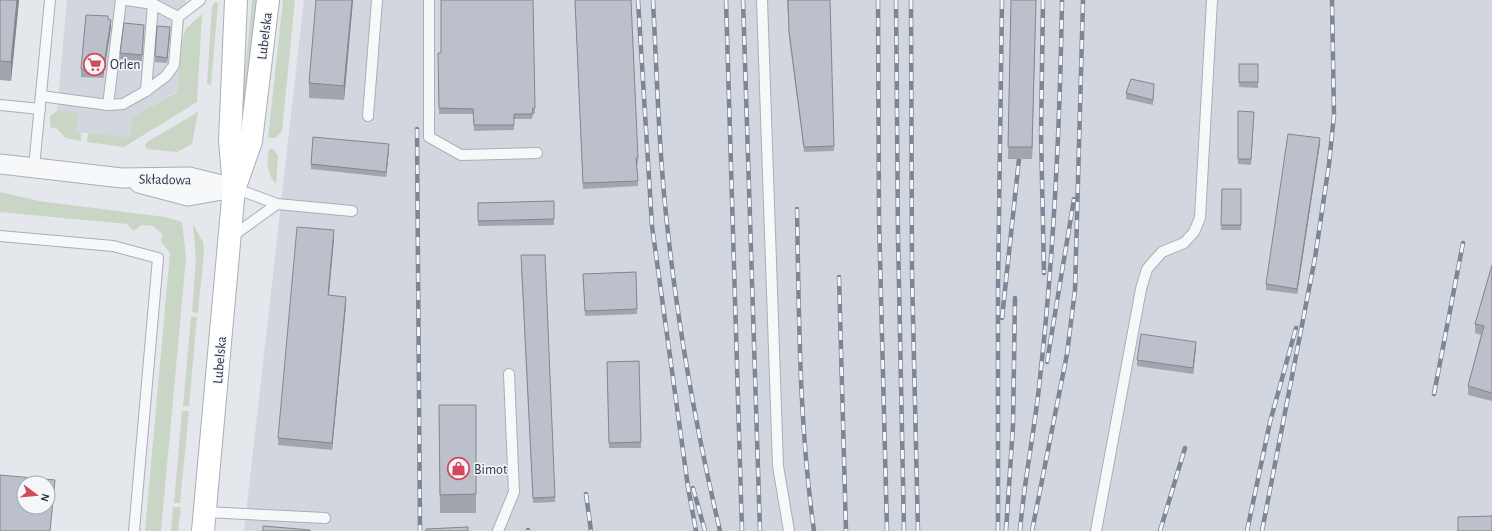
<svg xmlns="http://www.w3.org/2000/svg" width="1492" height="531" font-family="'Alegreya Sans',sans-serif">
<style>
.built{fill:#d2d6de}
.green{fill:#c9d6c5}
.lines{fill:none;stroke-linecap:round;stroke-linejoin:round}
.lane-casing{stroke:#a9aeb7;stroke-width:12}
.street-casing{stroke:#a9aeb7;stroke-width:21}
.secondary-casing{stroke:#a9aeb7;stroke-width:24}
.lane{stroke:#f7f8fa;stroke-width:10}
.street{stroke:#f7f8fa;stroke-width:19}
.secondary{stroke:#fff;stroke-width:22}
.rail-casing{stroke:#7d8696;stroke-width:4.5}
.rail{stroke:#f4f6f9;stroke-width:3;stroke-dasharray:9;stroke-linecap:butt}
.wall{fill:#a1a5ae}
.shaded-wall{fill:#83868d}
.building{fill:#bbc0ca;stroke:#83868d;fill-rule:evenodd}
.labels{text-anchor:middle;stroke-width:3;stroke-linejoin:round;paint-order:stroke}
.street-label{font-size:14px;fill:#2b3445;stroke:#f4f6f9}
.poi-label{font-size:14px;fill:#2b3445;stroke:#f4f6f9;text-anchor:start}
</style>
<rect width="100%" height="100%" fill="#e4e7ec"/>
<g class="built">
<polygon points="67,0 186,0 177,91 132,117 130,137 76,132 57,111"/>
<polygon points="304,0 1492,0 1492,531 244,531"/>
</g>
<g class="green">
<polygon points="252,0 257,0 244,134 239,134"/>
<polygon points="283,0 295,0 282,131 275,138 268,138"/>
<polygon points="216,2 218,4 211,85 207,84 212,7 214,3"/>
<polygon points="202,14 197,102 124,147 87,142 88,133 130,137 132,117 177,92 183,37 186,29"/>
<polygon points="57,111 78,113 76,132 81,133 81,141 66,138 57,129 50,127 50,116"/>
<polygon points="198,112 192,144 177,152 147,149 145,146 147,142"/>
<path d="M269 149H273L278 156 276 184C266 172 267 164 269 149Z"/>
<polygon points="0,192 39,201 165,217 182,222 186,257 161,531 145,531 170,253 161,242 162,234 153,226 141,225 134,231 127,224 0,212"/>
<polygon points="193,224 203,242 204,252 198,313 192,312 196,258"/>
<polygon points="191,317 197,317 189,406 183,406"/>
<polygon points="182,411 189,411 180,503 174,503"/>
<polygon points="173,507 181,507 178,531 171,531"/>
</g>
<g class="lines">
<defs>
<g id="lane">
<polyline points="126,0 153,4 178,17 200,0"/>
<polyline points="429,0 429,137 461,155 537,153"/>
<polyline points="762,0 778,466 789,531"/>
<polyline points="146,91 153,4"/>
<polyline points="41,96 108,105 123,104 146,91 166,76 174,65 178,17"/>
<polyline points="0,105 40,109"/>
<polyline points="108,105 121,0"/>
<polyline points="368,116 377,0"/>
<polyline points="34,167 50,0"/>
<polyline points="234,188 277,204 352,211"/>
<polyline points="0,236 113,246 158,258 134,531"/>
<polyline points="230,238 277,204"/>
<polyline points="205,512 325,518"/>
<polyline points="498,531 514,492 509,374"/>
<polyline points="1096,531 1141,289 1147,269 1162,252 1184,243 1194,232 1200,218 1212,0"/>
</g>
<g id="street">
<polyline points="0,164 122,178 189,177 234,188"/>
<polyline points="139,183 188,196 228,189"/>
</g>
<g id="secondary">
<polyline points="237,181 251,141 268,0"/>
<polyline points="203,531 234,188 230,140 236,0"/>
</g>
</defs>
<use href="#lane" class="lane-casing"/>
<use href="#street" class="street-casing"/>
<use href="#secondary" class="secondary-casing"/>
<use href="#lane" class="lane"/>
<use href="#street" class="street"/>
<use href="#secondary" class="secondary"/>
<defs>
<g id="rail">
<polyline points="638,0 652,226 688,487 696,531"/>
<path d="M653 0C657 77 659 156 668 233 679 333 697 433 720 531"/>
<polyline points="726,0 742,531"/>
<polyline points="743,0 760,531"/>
<polyline points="878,0 879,218 887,531"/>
<polyline points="896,0 898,236 904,531"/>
<polyline points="911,0 912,274 918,531"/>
<polyline points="1043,0 1041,133 1044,273"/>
<polyline points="417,129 420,531"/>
<path d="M797 209C799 317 799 424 814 531"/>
<polyline points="839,277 846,531"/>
<polyline points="1002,318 1019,159"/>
<polyline points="1047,362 1074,199"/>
<polyline points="1434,394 1463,243"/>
<polyline points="693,488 705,531"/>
<polyline points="586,494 591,531"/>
<polyline points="528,530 528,531"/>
<polyline points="998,531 998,286 1002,0"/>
<polyline points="1006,531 1013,426 1015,298"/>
<path d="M1020 531C1024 480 1035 429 1040 378 1054 252 1060 126 1062 0"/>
<polyline points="1032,531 1067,354 1075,290 1083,0"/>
<polyline points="1160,531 1185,448"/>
<polyline points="1247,531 1270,422 1296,328"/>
<polyline points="1262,531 1315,258 1329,164 1334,115 1332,0"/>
</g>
</defs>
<use href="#rail" class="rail-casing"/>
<use href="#rail" class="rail"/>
</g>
<g class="wall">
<polygon points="0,0 19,0 11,81 0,80"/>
<polygon points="353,0 344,100 309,98 309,83"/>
<polygon points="533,0 535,114 533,114 532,119 514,119 514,130 474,131 473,114 439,114 438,53 441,53"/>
<polygon points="575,0 638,158 638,164 637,164 638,186 583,189"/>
<polygon points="787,0 830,0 834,151 804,152 789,37"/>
<polygon points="1011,0 1036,0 1032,159 1008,159"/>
<polygon points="108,19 111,27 103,78 81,77 81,69"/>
<polygon points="144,30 142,61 120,59 120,53"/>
<polygon points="170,33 167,63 155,62 155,56"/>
<polygon points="1239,64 1258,64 1258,88 1239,87"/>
<polygon points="1154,90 1153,105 1126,99 1126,93"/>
<polygon points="1238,111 1254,117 1251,165 1238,164"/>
<polygon points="1320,143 1297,294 1266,290 1266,284"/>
<polygon points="389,150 386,177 311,169 311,164"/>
<polygon points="1222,189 1241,189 1241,230 1221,230"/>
<polygon points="554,201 554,225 478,226 478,203"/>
<polygon points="334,238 329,296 346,305 332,450 278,445 278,438"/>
<polygon points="521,261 555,497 555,502 533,503"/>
<polygon points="1492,265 1492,401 1468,395 1468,386 1481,335 1475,333 1475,324"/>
<polygon points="636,272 637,314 585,316 583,274"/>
<polygon points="1196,348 1193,374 1137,366 1137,360"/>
<polygon points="639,361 641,448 609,448 607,362"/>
<polygon points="439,405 476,405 476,513 440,513"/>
</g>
<g class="shaded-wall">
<polygon points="17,0 19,0 11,81 11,62"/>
<polygon points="352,0 353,0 344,100 344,86"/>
<polygon points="1036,0 1032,159 1032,147"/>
<polygon points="111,20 111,27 103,78 103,71"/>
<polygon points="170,27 170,33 167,63 167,58"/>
<polygon points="1320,138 1320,143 1297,294 1297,289"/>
<polygon points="389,144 389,150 386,177 386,172"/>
<polygon points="334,230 334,238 328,303 328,295"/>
<polygon points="346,297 346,305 332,450 332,443"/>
<polygon points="1196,342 1196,348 1193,374 1193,368"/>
</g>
<g class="building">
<polygon points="0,0 17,0 11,62 0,61"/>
<polygon points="316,0 352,0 344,86 309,83"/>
<polygon points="441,0 533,0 535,108 533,108 532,114 514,114 514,125 474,125 473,109 439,108 438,53 441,53"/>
<polygon points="575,0 631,0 638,158 636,158 638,181 583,183"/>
<polygon points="788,0 830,0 834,146 804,147 789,31"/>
<polygon points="1011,0 1036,0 1032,147 1008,147"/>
<polygon points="86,15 108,16 108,19 111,20 103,71 81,69"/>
<polygon points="124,23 144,25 142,55 120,53"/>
<polygon points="157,26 170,27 167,58 155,56"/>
<rect x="1239" y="64" width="19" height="18"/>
<polygon points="1131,79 1154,84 1153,100 1126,93"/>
<polygon points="1238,111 1254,112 1251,159 1238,159"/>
<polygon points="1288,134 1320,138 1297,289 1266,284"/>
<polygon points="313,137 389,144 386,172 311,164"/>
<polygon points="1222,189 1241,189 1241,225 1221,225"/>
<polygon points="554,201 554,219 478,221 478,203"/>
<polygon points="297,227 334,230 328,295 346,297 332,443 278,438"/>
<polygon points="521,255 545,255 555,497 533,498"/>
<polygon points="1492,265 1492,393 1468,386 1484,326 1475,324"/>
<polygon points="636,272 637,309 585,311 583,274"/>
<polygon points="1141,334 1196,342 1193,368 1137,360"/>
<polygon points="639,361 641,442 609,443 607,362"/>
<polygon points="439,405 476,405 476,494 440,495"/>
<path d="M0 475 55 480 50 531H0ZM24 483H48V507H24Z"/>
<polygon points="1492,516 1492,531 1458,531 1458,517"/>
<polygon points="263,526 310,530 310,531 263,531"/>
<polygon points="468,527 468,531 426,531 426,529"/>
</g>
<defs>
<symbol id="supermarket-ring" viewBox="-11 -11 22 22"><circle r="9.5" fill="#f4f6f9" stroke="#d1495b" stroke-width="1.5"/><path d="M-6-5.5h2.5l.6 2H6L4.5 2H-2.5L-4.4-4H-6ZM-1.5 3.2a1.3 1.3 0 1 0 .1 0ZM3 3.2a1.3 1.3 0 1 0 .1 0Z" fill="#d1495b"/></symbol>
<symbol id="shop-ring" viewBox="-11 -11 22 22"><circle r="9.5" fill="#f4f6f9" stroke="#d1495b" stroke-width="1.5"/><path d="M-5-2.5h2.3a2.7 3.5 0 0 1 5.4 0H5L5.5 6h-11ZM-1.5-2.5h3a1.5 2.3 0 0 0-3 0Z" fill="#d1495b"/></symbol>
</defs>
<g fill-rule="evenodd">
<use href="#supermarket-ring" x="82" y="52" width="25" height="25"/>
<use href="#shop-ring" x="446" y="456" width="25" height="25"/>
</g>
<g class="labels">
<g class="street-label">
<text transform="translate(264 36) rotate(-83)" y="5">Lubelska</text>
<text transform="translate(165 179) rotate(1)" y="5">Składowa</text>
<text transform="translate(219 360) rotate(-85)" y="5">Lubelska</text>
</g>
<g class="poi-label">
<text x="110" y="69">Orlen</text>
<text x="474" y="474">Bimot</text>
</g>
</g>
<g transform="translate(36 495) rotate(106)"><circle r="19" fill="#f4f6f9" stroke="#a4a8b1"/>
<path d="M0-3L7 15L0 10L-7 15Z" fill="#d1495b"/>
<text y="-6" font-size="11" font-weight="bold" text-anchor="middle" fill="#2b3445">N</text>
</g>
</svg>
